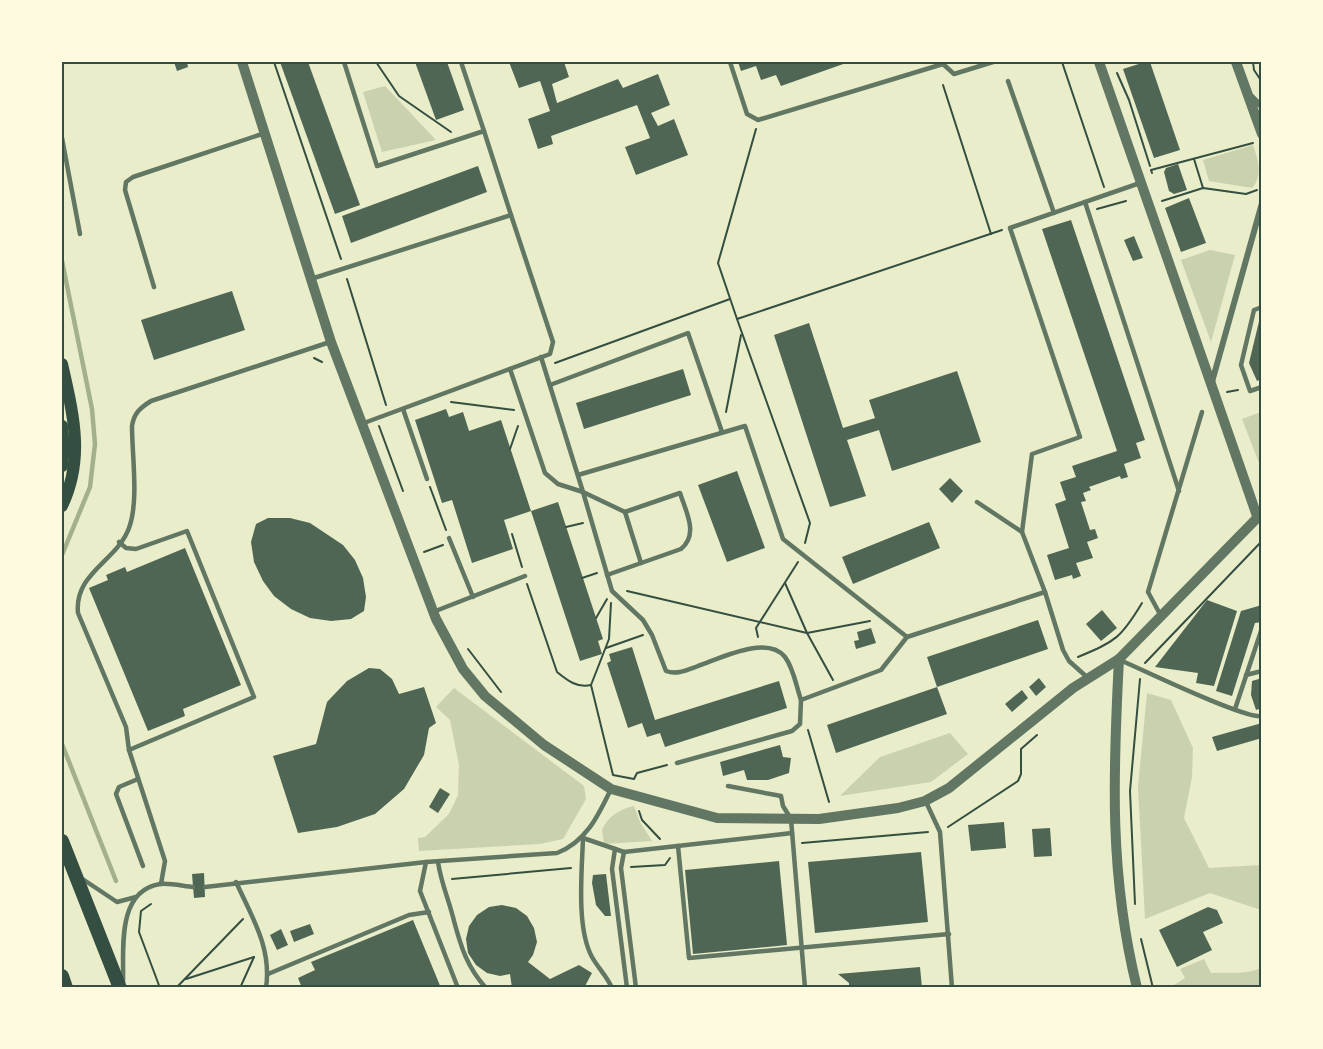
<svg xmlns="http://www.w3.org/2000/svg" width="1323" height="1049" font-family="'Crimson Pro',serif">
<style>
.green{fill:#cad2ad}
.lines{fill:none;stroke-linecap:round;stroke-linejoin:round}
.stream{stroke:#a3b18a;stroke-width:4.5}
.building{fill:#4f6655}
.path{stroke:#344e41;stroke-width:2}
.service{stroke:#617663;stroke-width:4.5}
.minor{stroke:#617663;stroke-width:6}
.tertiary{stroke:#617663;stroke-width:10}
.secondary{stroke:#344e41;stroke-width:12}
.trunk{stroke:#344e41;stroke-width:14}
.neatline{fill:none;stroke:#344e41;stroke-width:2}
</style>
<rect width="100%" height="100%" fill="#e9edc9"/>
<g class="green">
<polygon points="385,86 436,140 382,152 363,92"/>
<path d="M1253 145C1258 159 1263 176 1252 188L1209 181 1203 160Z"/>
<polygon points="1210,250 1235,255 1211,342 1181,260"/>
<polygon points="1261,412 1262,412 1261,468 1242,419"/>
<polygon points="454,688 584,786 586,799 563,839 540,844 419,851 418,838 425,837 449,814 458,795 459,765 450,720 436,707"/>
<polygon points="1147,693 1171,700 1193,748 1192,777 1184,818 1209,868 1261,865 1261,910 1210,893 1145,919 1138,787"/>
<polygon points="950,733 968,754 931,782 840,796 880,757"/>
<path d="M634 806 640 822 652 841 604 844 602 830C608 816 620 809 634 806Z"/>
<path d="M1204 959 1211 973C1230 972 1244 975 1261 968V987H1171L1185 978 1180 969Z"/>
</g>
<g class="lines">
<g class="stream">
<polyline points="62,261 92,409 95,444 90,487 62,555"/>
<polyline points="62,744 116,881"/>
</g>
</g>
<g class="building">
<polygon points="174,62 187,62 188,67 177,71"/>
<polygon points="280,62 308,62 360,205 335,214"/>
<polygon points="415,62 447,62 464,110 436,120"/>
<polygon points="509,62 564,62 569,77 552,84 557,103 618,79 623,88 658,74 670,105 651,113 658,126 674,119 688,155 636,175 625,147 650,138 637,105 551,136 553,144 538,149 528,119 550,111 540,81 519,88"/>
<polygon points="738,62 849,62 781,86 776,75 761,80 756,66 741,71"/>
<polygon points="1145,62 1150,62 1180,150 1154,158 1123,69"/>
<polygon points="1178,164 1187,190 1174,194 1169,191 1164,172 1166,168"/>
<polygon points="478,166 487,192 351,243 342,216"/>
<polygon points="1189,198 1206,243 1181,252 1165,208"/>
<polygon points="1071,220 1145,440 1136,443 1141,458 1124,464 1128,477 1121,479 1120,476 1089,487 1091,490 1083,493 1086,501 1081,502 1090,530 1095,529 1098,538 1087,542 1093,558 1076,563 1081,576 1073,579 1072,575 1055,580 1047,555 1069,548 1055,504 1066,500 1060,482 1076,477 1072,466 1117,451 1042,229"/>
<polygon points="1134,236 1143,258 1133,261 1124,240"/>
<polygon points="232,291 245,330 154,360 141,320"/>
<polygon points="1261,313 1262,379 1257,381 1249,363"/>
<polygon points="809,323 843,428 875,418 869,400 957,371 981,442 892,471 879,430 847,440 866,496 830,507 774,335"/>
<polygon points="683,369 691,395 584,429 576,403"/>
<polygon points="446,409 449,417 463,412 469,431 501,420 531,511 504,520 513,549 472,563 452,500 442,503 415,420"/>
<polygon points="737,471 765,548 727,562 698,485"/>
<polygon points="950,478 963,491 952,503 939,489"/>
<polygon points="558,502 603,639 598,641 602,654 580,661 531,511"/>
<polygon points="268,518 290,518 310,523 343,545 355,560 363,578 366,597 364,611 351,619 331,621 310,618 291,609 274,596 263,581 254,562 251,542 256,524"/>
<polygon points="929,522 940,548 853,584 842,557"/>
<polygon points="185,548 241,685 183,709 185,716 148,731 89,588 108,580 106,575 125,567 127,572"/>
<polygon points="1207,600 1237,611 1214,686 1196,683 1198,673 1155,667"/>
<polygon points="1262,605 1262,622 1255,623 1232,696 1216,691 1241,611"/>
<polygon points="1102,610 1117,628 1101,641 1086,624"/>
<polygon points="1038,620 1048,649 937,687 927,657"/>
<polygon points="871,628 876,643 856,649 854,641 859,640 857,632"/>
<polygon points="632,647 655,720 779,681 787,708 665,747 660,733 647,737 642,723 628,728 607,663 611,661 609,654"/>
<polygon points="369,668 380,669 392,679 399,694 424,687 436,723 429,728 424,755 404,789 375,814 337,827 298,833 273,756 316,744 327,702 347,681"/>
<polygon points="1039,678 1046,687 1036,696 1029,687"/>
<polygon points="1262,678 1262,708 1256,710 1251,695 1252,681"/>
<polygon points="937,687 947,714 836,753 827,725"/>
<polygon points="1022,690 1028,698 1012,712 1005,704"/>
<polygon points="1262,723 1262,738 1217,751 1212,737"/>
<polygon points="780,745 783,757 791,758 789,773 768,780 747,780 744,770 723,776 720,762"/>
<polygon points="440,788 450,794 438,813 429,807"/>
<polygon points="1004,822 1006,848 971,851 968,825"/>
<polygon points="1050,828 1052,856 1034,857 1032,829"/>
<polygon points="921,852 928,922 815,933 808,862"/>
<polygon points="779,861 787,945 693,954 685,870"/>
<polygon points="204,873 205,897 194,898 192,874"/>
<polygon points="606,874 611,916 605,916 596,905 592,883 593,875"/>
<polygon points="502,905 516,908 527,916 534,928 537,942 533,955 528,962 550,979 579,965 592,973 584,988 512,988 510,974 500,976 487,973 476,965 468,953 466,939 469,926 477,915 489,907"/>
<polygon points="1208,907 1217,910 1223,923 1203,932 1212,950 1177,967 1159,930"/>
<polygon points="413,920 441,988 302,988 298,978 315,970 311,962"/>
<polygon points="310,924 314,934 294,942 290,931"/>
<polygon points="281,929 288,945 277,950 270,935"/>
<polygon points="920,967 922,988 849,988 849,983 838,974"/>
</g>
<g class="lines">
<g class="path">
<polyline points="274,62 341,259"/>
<polyline points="376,62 399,96 451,132"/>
<polyline points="1062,62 1104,187"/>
<polyline points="1253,62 1254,70 1262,82"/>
<polyline points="1117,73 1129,100 1150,166"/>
<polyline points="943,85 991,234"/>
<polyline points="756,129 718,263 737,319 1002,230"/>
<polyline points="1194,159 1203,188"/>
<polyline points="1152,173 1151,170 1253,143"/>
<polyline points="1162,201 1203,188 1246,194 1257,190"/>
<polyline points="1097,209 1126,201"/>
<polyline points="347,279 386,405"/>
<polyline points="737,319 810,523 805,543"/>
<polyline points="314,358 322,362"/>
<polyline points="555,363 730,299"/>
<polyline points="1227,392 1238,390"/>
<polyline points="451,402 514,410"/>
<polyline points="726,412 741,335"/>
<polyline points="379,426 403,491"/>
<polyline points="510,449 518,426"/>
<polyline points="430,487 446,530"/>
<polyline points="566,527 583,523"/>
<polyline points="512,534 522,567"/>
<polyline points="424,552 443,545"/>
<polyline points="582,578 597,573"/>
<polyline points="785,583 807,633 833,680"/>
<path d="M527 584 557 672C568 681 577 688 591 685"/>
<polyline points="627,591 807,633 870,621"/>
<polyline points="611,603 609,639 591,685 613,775 634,779 637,773 667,765"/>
<polyline points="596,618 607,599"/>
<polyline points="758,637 756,628 798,562"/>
<polyline points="606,648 643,635"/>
<polyline points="468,649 501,692"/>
<path d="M1078 657C1116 641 1121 638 1142 603"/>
<polyline points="1145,663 1262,541"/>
<polyline points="808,730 829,802"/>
<polyline points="639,811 642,820 660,839"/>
<polyline points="948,827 1018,781 1021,774 1021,749 1037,735"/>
<polyline points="802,843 928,832"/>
<polyline points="631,867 665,865 670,858"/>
<polyline points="452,879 571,868"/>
<polyline points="151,904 141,911 139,932 160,988"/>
<polyline points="1135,904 1130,791 1140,679"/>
<polyline points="1141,939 1153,988"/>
<polyline points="186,979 254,957"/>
<polyline points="176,988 243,919"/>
<polyline points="240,988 254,957"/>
</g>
<g class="service">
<polyline points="461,62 484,131"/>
<polyline points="730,62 747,114 758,120 943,64 954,74 993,62"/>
<polyline points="1008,81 1054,213"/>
<polyline points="62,138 80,234"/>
<polyline points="1085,202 1179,491"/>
<polyline points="311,279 511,215 484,131 377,166 344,62"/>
<polyline points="154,287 125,190 126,182 133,177 265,133"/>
<polyline points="1262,307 1254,310 1241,365 1250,391 1262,387"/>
<path d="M541 357 583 492 625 512 680 493C686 512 699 534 681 549L607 575"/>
<path d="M510 369 545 473 558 484 583 492 612 591 643 620 652 635 666 671C677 675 687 670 698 666 719 659 767 634 785 657 794 669 796 686 801 700L881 670 907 637 1045 592"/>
<polyline points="550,385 688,333 722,432"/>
<polyline points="403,409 427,479"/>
<polyline points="364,423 550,354 553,342 511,215"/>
<polyline points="578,475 745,426 783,539 907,637"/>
<polyline points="977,502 1022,532"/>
<polyline points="625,512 641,563"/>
<polyline points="449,538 473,597"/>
<polyline points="119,542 126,548 136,549 187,531 254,697 129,750"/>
<polyline points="433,612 525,576"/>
<polyline points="1161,616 1148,592 1202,412"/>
<path d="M1120 660C1141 669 1246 720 1262 716"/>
<polyline points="1246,675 1262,671"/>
<polyline points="1088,678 1069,661 1063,650 1045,592 1022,532 1032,454 1080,437 1010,228 1140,183"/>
<polyline points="1235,709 1262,628"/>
<polyline points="677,763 792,731 800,724 801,700"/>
<polyline points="138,779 119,787 116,794 143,866"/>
<polyline points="728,786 781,796 783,806 791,819 805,988"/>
<polyline points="926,802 940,832 952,988"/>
<polyline points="678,846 689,958 949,934"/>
<polyline points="615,849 612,869 627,988"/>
<polyline points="624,852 621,868 636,988"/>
<polyline points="426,862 420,891 458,988"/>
<path d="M438 862C441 883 449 900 454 921 461 947 467 967 486 988"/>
<polyline points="81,878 117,902 136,897"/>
<path d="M236 882C252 917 272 948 266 988"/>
<path d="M161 884 165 861 129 750 126 727 78 613C74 573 117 561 129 528 139 501 132 456 132 426 134 413 140 408 151 401L330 342"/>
<path d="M205 887 426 862 557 853C586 842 598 816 611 789"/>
<polyline points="268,974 409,915 429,912"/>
<path d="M123 982C124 950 116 891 160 884 170 883 183 886 193 887"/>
<path d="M612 988C607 976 598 968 592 957 576 928 582 870 583 838L624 852 792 833"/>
</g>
<g class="minor">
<polyline points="1252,97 1262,107"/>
<polyline points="1212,382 1262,203"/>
</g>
<g class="tertiary">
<polyline points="242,62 331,342 436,619 463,669 485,696 544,745 611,789 717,818 819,819 898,808 925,801 949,788 1073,688 1119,659 1262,513"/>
<polyline points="1099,62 1257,516"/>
<polyline points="1236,62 1262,134"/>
<path d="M1119 659C1113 774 1109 875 1137 988"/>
</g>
<g class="secondary">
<path d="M62 364C73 413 85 458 62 506"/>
<polyline points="62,426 64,447 62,466"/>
</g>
<g class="trunk">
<polyline points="62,841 120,988"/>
<polyline points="62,976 66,988"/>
</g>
</g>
<rect width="1323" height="1049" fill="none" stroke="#fefae0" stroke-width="126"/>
<rect x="63" y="63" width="1197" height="923" class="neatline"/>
</svg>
